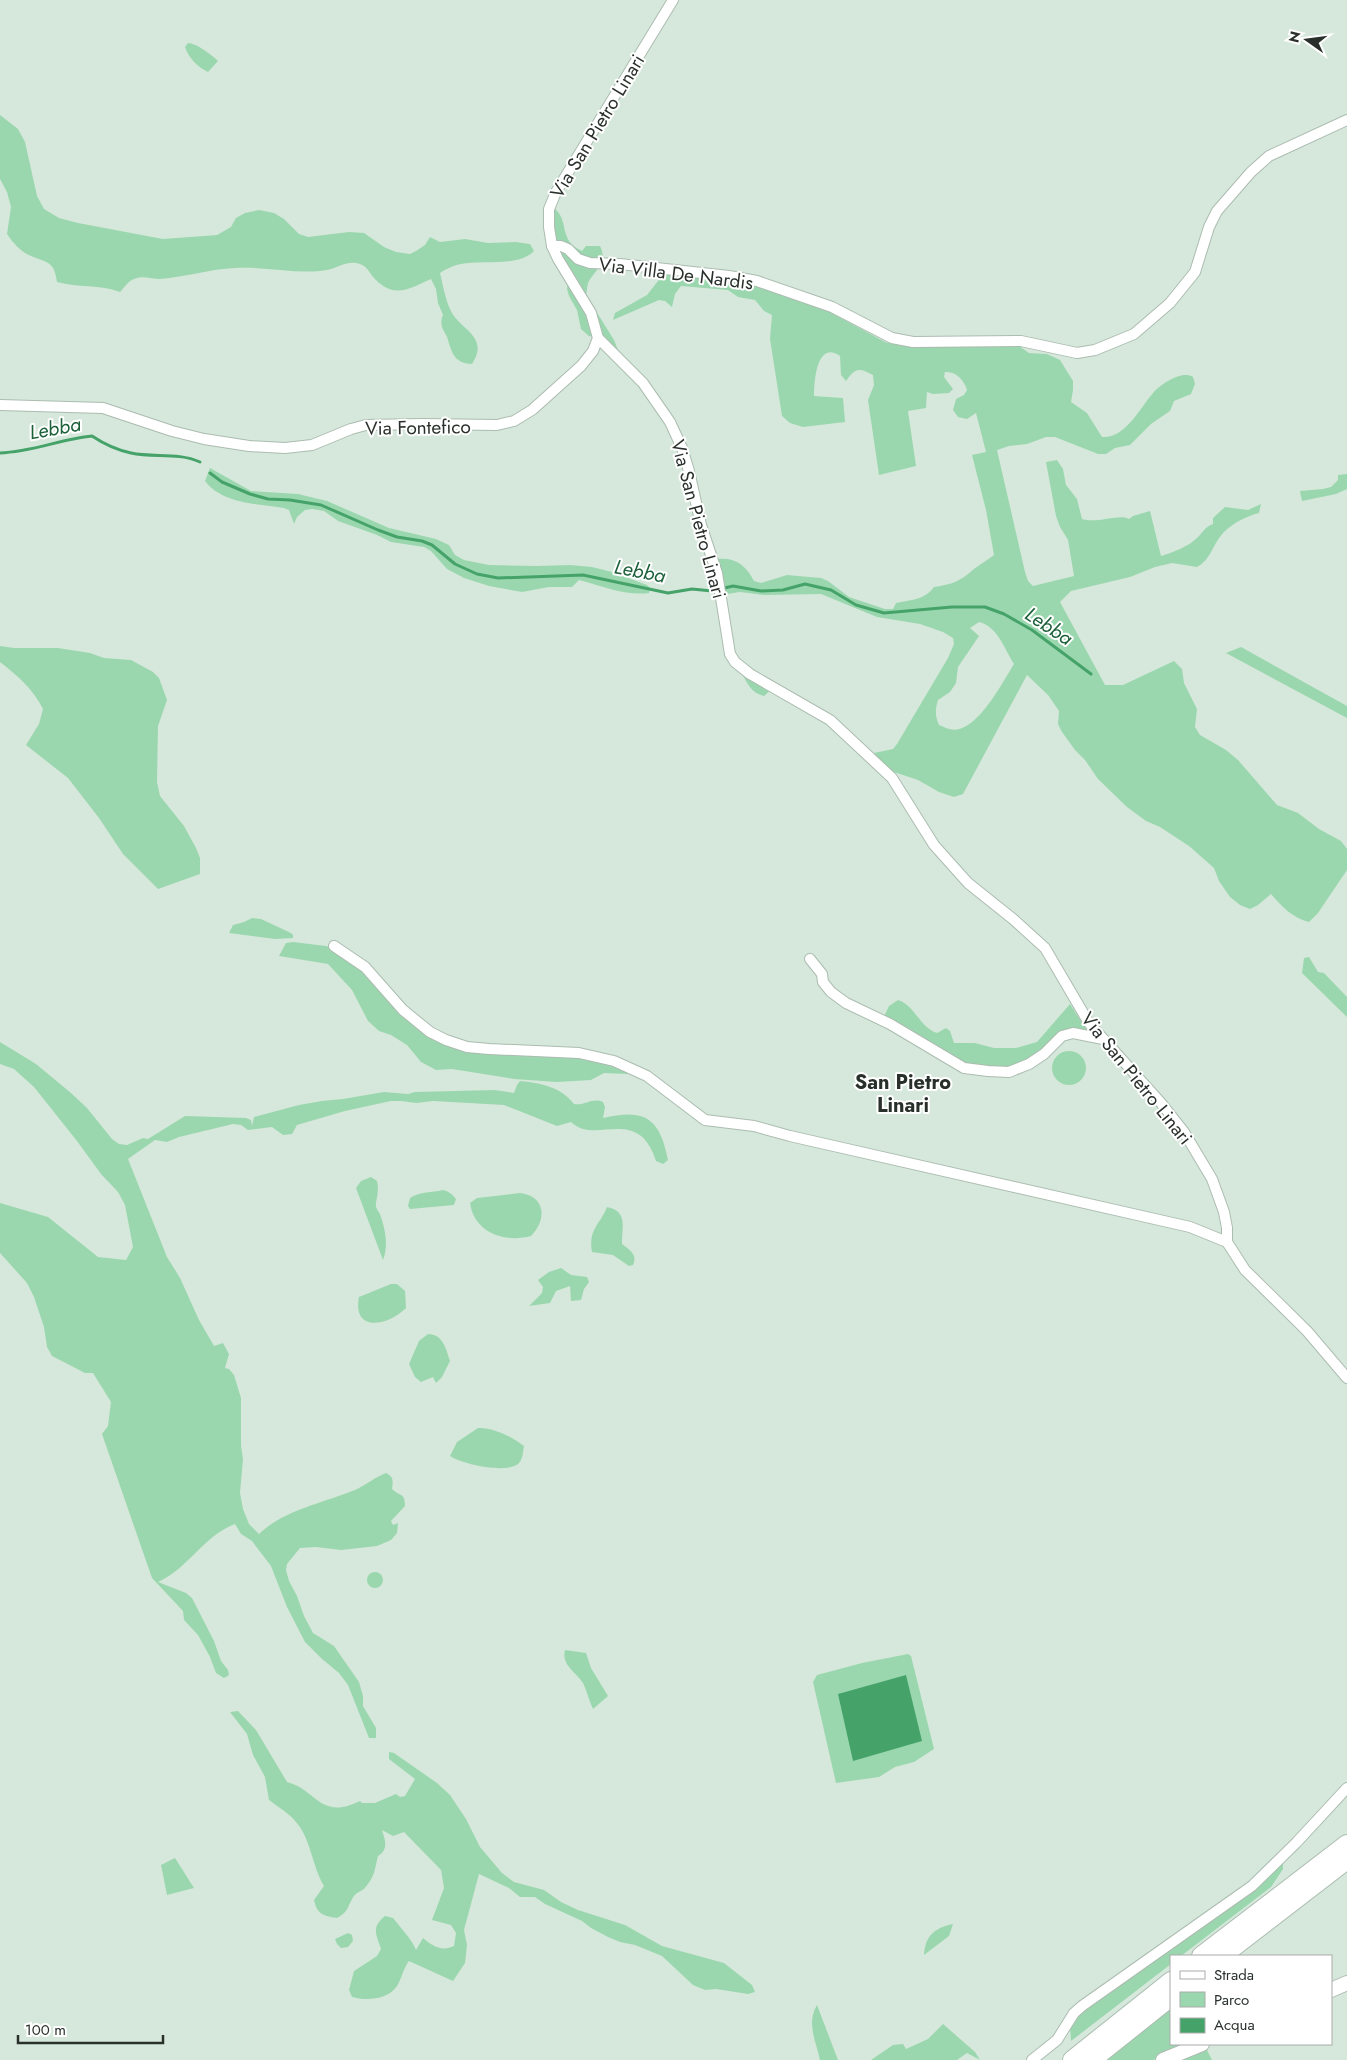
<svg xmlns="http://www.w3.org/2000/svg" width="1347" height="2060" font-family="Jost,sans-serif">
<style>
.green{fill:#9bd7ae;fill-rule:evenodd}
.water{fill:#45a36a}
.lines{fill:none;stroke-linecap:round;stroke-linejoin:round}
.stream{stroke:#45a36a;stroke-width:3}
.street-casing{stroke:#abbcb0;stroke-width:12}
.secondary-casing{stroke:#abbcb0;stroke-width:16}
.highway-casing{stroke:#abbcb0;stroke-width:20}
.street{stroke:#fff;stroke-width:10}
.secondary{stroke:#fff;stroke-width:14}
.highway{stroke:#fff;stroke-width:18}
.labels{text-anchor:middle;stroke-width:4;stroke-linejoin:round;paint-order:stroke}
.street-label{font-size:19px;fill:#29302b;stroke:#fff}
.water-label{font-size:20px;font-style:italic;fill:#1d613a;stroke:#fff}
.neighbourhood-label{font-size:20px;font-weight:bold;fill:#29302b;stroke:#fff}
</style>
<rect width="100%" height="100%" fill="#d6e8db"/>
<g class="green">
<path d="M188 43C196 43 212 55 218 61L208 72C198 67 189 59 185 47Z"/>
<path d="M0 115 18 129 25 142 37 196 44 209 59 218 78 223 163 239 217 235 231 227 236 218 245 213 259 210 274 213 284 219 299 234 308 237 349 232 364 233 384 247 396 252 410 254 416 251 425 245 430 237 440 242 465 239 488 243 516 242 530 244 534 251C519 267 482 260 461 264 454 265 446 269 440 273 443 285 445 299 451 311 460 330 490 336 472 364 453 363 452 352 447 337 443 329 439 325 443 315L438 303 436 289 431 279C411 288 395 299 376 280 368 272 368 265 356 263 346 261 337 268 327 270 297 275 266 266 235 268 210 269 185 277 160 279 151 279 143 275 134 279 128 281 124 288 120 292 100 284 78 288 57 282 54 261 48 263 31 256 21 252 13 243 7 234L11 207 7 192 0 179Z"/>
<path d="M553 207C571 221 557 240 582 251L586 246H600C609 264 593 271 588 283 587 287 587 291 586 295L614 340 620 355 600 338 589 336 581 329 577 310 569 296 567 289 568 282 555 248Z"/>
<path d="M670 273 744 282 779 294 828 311 885 342 902 346 1016 344 1029 353 1047 354 1060 360 1073 381V390L1071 402 1087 413 1102 437C1125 439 1140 408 1153 393 1161 384 1182 370 1193 377L1195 384 1191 394 1174 401 1170 411 1151 424 1130 445 1115 448 1106 454H1098L1055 437H1046L1027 444 1009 446 997 450 1025 572 1028 581 1033 586 1074 576 1068 540 1060 527 1056 516 1046 462 1057 460 1063 469 1066 485 1077 499 1082 519C1097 524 1120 513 1129 519L1133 516 1150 511 1161 556C1174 552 1188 547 1198 537 1203 532 1205 527 1213 524V518L1225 507 1248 510 1261 504 1259 513C1247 516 1233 523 1224 532 1213 543 1211 560 1197 567L1172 563 1155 567 1130 577 1071 591 1060 602 1105 685H1123L1174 661 1182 669 1184 683 1197 709 1195 727 1200 735 1226 750 1238 760 1277 805 1298 813 1319 829 1341 841 1347 849V870L1318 913 1309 922C1293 918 1282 907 1271 894L1258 905 1250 909 1240 905 1230 897 1219 881 1214 868 1189 846 1160 827 1146 821 1127 807 1098 779 1085 760 1075 750 1062 732 1058 724 1059 711 1048 695 1027 675 963 794 954 797 939 792 918 780 888 770 874 753 893 749 897 744 948 658 954 644 953 638 943 632 920 624 877 617 821 594 765 595 740 592 727 594 724 599 717 559C735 557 746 565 754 581L761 583 787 575 821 578 828 581 849 597 885 609H893L896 603C910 600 925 600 934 587 953 584 959 582 974 569 980 564 988 560 994 555L986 510 972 455 986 452 976 413 967 419 958 417 953 410 956 399 964 395 967 390C964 380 956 371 945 372L944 377 953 389 949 393 933 394 927 392 926 408 908 411 916 466 879 475 868 400 874 385 873 375C859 368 856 367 846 381L841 375 840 356C816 339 814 384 814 396L843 398 845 422 803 427 790 423 782 416 770 339 772 315 764 311 755 300 738 297 728 290 681 286 675 294 672 307 665 301 659 300 613 320 615 313 647 295 662 276ZM979 622C998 627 1004 648 1014 664 1002 683 983 720 962 728 954 732 946 728 939 725 935 716 935 710 938 700L950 692 956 683 958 667 979 636 970 628Z"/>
<path d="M210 468 251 491 298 494 327 501 389 528 436 539 449 545 455 555 464 560 489 565 537 566 570 565 592 567 612 572 647 585 650 588 649 593C626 596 601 586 579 580L572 587H549L522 592 489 586 464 578 447 569 431 551 424 547 391 542 377 535 338 521 324 511 312 509 305 510 297 517 294 524 289 510 284 508C259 504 222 504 205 481Z"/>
<polygon points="1347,474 1347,489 1336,494 1302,501 1300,491 1323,489 1331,487 1338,480 1338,475"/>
<path d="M0 646 14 648H58L90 653 104 658 131 660 153 672 159 678 167 700 158 726 157 782 160 796 184 826 196 848 200 858V874L158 889 123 854 99 818 68 778 26 745 39 724 43 709C33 689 18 676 0 662Z"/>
<polygon points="1241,647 1347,706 1347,718 1226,653"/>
<path d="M742 674 773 688 764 696C751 693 748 684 742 674Z"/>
<polygon points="252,918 261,919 291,933 293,935 293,938 275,939 229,933 233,925 244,922"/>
<polygon points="293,942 326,946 337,950 446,1041 578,1054 630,1072 627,1074 604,1073 591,1080 557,1082 514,1079 452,1069 436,1070 421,1062 407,1045 391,1035 379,1031 368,1021 352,990 328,964 279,956 286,943"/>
<polygon points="1309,957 1318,972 1324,973 1347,997 1347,1017 1302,973 1304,958"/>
<path d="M898 1000C915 1005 919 1027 937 1033L946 1028 950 1031 954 1043H975L994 1048H1016L1037 1042 1070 1004 1088 1032 1069 1031 1029 1060 1008 1069 987 1068 965 1063 883 1019 889 1006Z"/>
<path d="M0 1042 36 1064 71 1093 87 1108 112 1139 119 1144 127 1145 143 1138 148 1139 185 1116 246 1118 251 1120 252 1126 254 1117 299 1105 322 1101 343 1099 384 1092 408 1094 415 1092 495 1090 514 1093 517 1085 520 1081C541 1083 561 1087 574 1104 585 1106 592 1097 603 1102L605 1107 603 1118C645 1108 660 1118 668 1160L663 1164 656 1161C638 1104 595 1146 571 1122L557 1126 504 1105 433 1101 416 1103 401 1101H391L345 1111 297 1125 292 1134 283 1135 272 1127 248 1130 241 1125 233 1124 179 1137 167 1142 155 1140 128 1159 167 1257 180 1278 199 1320 214 1346 223 1343 229 1354 225 1368 229 1369 234 1375 241 1398V1446L243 1459 240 1493 243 1509 249 1524 259 1534C284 1510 323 1503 355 1490 366 1485 375 1477 386 1473 394 1477 393 1481 392 1489 400 1497 405 1492 405 1506L391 1521 393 1525 398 1523 397 1533 391 1540 377 1546 341 1550 316 1547 300 1548 287 1564 286 1570 289 1581 297 1596 304 1616 313 1633 334 1646 359 1682 363 1696V1706L376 1728V1738H369L348 1685 339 1673 322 1659 305 1642 287 1607 271 1566 252 1541 241 1534 235 1524C203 1536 188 1569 158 1582L186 1593 192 1598 214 1641 221 1661 228 1670 229 1675 224 1678 216 1673 210 1657 198 1635 184 1620 183 1611 152 1578 102 1434 108 1426 111 1402 93 1373H85L52 1356 47 1347 44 1327 34 1297 27 1283 0 1253V1203L48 1217 98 1257 126 1260 133 1247 125 1205 118 1192 101 1174 77 1141 34 1087 14 1069 0 1064Z"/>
<circle cx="1069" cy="1068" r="17"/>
<path d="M371 1177 377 1181C380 1192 375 1201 376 1207 377 1210 379 1212 380 1214 385 1228 389 1246 383 1260L356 1188 361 1181Z"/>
<path d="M443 1190C450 1192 452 1194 456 1199L454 1205 410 1209 408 1206 410 1198C421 1191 431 1193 443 1190Z"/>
<path d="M520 1193C546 1196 547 1220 531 1236 505 1243 474 1233 470 1203L477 1198Z"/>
<path d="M607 1207C628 1211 622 1227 622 1244 630 1250 638 1255 633 1265L629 1266 613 1255 592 1252C588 1229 600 1225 607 1207Z"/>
<polygon points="561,1268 571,1275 587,1277 589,1282 584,1289 581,1300 571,1301 570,1286 556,1291 550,1303 529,1306 542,1293 543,1287 538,1280 549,1272"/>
<path d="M391 1284H397L405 1291 406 1308C388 1326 352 1333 359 1297Z"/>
<path d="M428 1334C443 1334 446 1349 450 1361L442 1377 436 1383 433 1377 421 1382 415 1377 409 1364 419 1341Z"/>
<path d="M478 1428C493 1427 512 1437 524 1446 523 1451 523 1460 518 1464 505 1474 462 1464 450 1456L457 1442Z"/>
<circle cx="375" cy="1580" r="8"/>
<path d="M565 1650 586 1653 591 1668 608 1696 593 1709C589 1701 587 1691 583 1683 576 1672 561 1665 565 1650Z"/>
<polygon points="908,1654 911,1656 934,1749 914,1762 895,1767 879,1777 836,1783 813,1682 817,1675 862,1663"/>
<path d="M238 1711 256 1730 287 1782C316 1789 320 1821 360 1801L362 1803H375L396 1794 400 1797 405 1796 415 1779 389 1759V1752L394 1753 437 1783 450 1795 466 1819 480 1847 502 1873 514 1882 544 1890 561 1902 578 1910 625 1925 662 1946 724 1963 752 1985 755 1992 748 1994 716 1989 705 1990 693 1985 662 1956 635 1945 620 1942 608 1937 591 1928 582 1921 545 1904 535 1897H520L509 1888 479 1874 464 1930 467 1945 465 1963 453 1981 409 1961C403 1969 402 1978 397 1986 388 2000 366 2001 352 1997L349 1990 354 1971 377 1956 381 1949C376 1933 371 1928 385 1916L393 1918C400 1927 413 1941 416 1950L423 1938C432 1946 442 1952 454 1946L456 1933 451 1925 432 1920 444 1888 441 1870 404 1832 393 1836 382 1830C385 1840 389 1849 378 1856 374 1871 376 1875 364 1889 361 1891 356 1893 354 1896 347 1906 350 1911 337 1918 323 1916 317 1914 314 1900L324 1886C312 1866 311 1839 296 1822 289 1813 278 1807 269 1800L265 1777 253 1755 247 1734 230 1712Z"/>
<polygon points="175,1858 194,1888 167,1895 161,1865"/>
<polygon points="1279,1862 1283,1864 1283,1869 1271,1887 1181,1956 1171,1956 1171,1964 1071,2041 1070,2024 1072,2018"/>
<path d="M953 1924 949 1936 924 1955C925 1936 934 1928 953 1924Z"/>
<polygon points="348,1933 352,1935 353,1941 348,1947 341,1948 337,1944 335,1939"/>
<path d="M817 2005 838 2060H820C816 2041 806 2023 817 2005Z"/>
<polygon points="1171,2008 1171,2044 1190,2044 1153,2060 1104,2060"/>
<polygon points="943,2024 975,2052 980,2060 967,2053 957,2060 871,2060 893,2045 903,2044 906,2049 928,2039"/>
<polygon points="1206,2048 1212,2060 1177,2060"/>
</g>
<polygon class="water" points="906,1675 922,1741 853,1761 838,1694"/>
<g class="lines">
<g class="stream">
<path d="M0 453C32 452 61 439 92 436 104 444 117 450 131 453 154 458 178 452 200 462"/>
<polyline points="210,473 222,482 250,494 268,499 290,500 321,505 378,530 397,537 422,541 432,545 455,564 477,574 498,578 583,575 668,593 692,589 712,591 733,586 761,591 783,590 805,584 831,590 856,605 884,613 952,607 985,607 1004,614 1032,630 1091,674"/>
</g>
<defs>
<g id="street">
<polyline points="673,0 556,192 549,209 549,227 552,246 558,259 591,313 598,338 643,383 670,422 682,448 689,471 701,525 717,573 730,654 735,662 750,674 830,720 892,778 934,845 968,883 1013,919 1045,948 1089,1023 1161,1103 1184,1132 1212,1179 1224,1212 1227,1228 1227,1242 1245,1270 1307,1331 1347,1378"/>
<polyline points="552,246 561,246 568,249 578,259 590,263 620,264 729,276 757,281 832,307 892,338 913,342 1021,341 1077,353 1095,350 1134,334 1170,303 1195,272 1209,227 1217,211 1251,172 1269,156 1347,120"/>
<polyline points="0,405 103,408 172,431 204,439 249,446 285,448 312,445 351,429 366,425 423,424 497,425 514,421 532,410 581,366 593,351 598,338"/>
<polyline points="334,946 365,967 403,1010 430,1032 446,1040 467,1047 489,1049 579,1053 614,1061 647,1076 705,1120 754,1126 790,1136 1190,1227 1227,1242"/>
<polyline points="810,959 822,974 823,982 831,992 846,1003 890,1024 964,1068 988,1071 1009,1072 1029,1064 1044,1054 1062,1036 1073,1033 1103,1039"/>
<polyline points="1032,2060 1057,2040 1074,2013 1082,2006 1252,1886 1296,1843 1347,1788"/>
</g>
<g id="secondary">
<polyline points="1331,1990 1347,1983"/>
<polyline points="1163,2060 1202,2044"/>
</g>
<g id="highway">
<polyline points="1201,1956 1347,1844"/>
<polyline points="1222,1956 1347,1860"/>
<polyline points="1072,2060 1171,1981"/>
<polyline points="1092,2060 1171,1997"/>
</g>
</defs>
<use href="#street" class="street-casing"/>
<use href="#secondary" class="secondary-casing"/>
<use href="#highway" class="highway-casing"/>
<use href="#street" class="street"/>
<use href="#secondary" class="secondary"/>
<use href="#highway" class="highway"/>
</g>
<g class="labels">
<g class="street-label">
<text transform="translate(597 126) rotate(-59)" y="7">Via San Pietro Linari</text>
<text transform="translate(676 273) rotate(7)" y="7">Via Villa De Nardis</text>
<text transform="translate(418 427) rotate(-1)" y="7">Via Fontefico</text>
<text transform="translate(699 519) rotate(75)" y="7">Via San Pietro Linari</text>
<text transform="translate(1137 1078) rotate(51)" y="7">Via San Pietro Linari</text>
</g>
<g class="water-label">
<text transform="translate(55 428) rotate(-10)" y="7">Lebba</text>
<text transform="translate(640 571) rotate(11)" y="7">Lebba</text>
<text transform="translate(1049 626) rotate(33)" y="7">Lebba</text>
</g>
<g class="neighbourhood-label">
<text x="903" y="1089">San Pietro<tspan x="903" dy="23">Linari</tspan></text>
</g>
</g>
<rect x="1170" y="1955" width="162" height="90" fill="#ffffff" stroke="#a9acaa"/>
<rect x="1180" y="1971" width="25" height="8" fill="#ffffff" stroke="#a9acaa"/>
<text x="1214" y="1980" font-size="15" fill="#29302b">Strada</text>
<rect x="1180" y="1992" width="25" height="15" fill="#9bd7ae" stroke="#a9acaa"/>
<text x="1214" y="2005" font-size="15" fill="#29302b">Parco</text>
<rect x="1180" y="2018" width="25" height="15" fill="#45a36a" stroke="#a9acaa"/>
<text x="1214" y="2030" font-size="15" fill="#29302b">Acqua</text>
<g transform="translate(1307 40) rotate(284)" stroke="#ffffff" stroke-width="4" paint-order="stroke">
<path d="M0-4L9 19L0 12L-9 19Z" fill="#29302b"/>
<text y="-8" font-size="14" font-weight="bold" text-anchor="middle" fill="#29302b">N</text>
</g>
<path d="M18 2035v8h145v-8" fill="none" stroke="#29302b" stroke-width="2.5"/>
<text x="25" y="2035" font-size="15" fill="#29302b" stroke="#ffffff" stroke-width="4" paint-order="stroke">100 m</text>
</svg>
